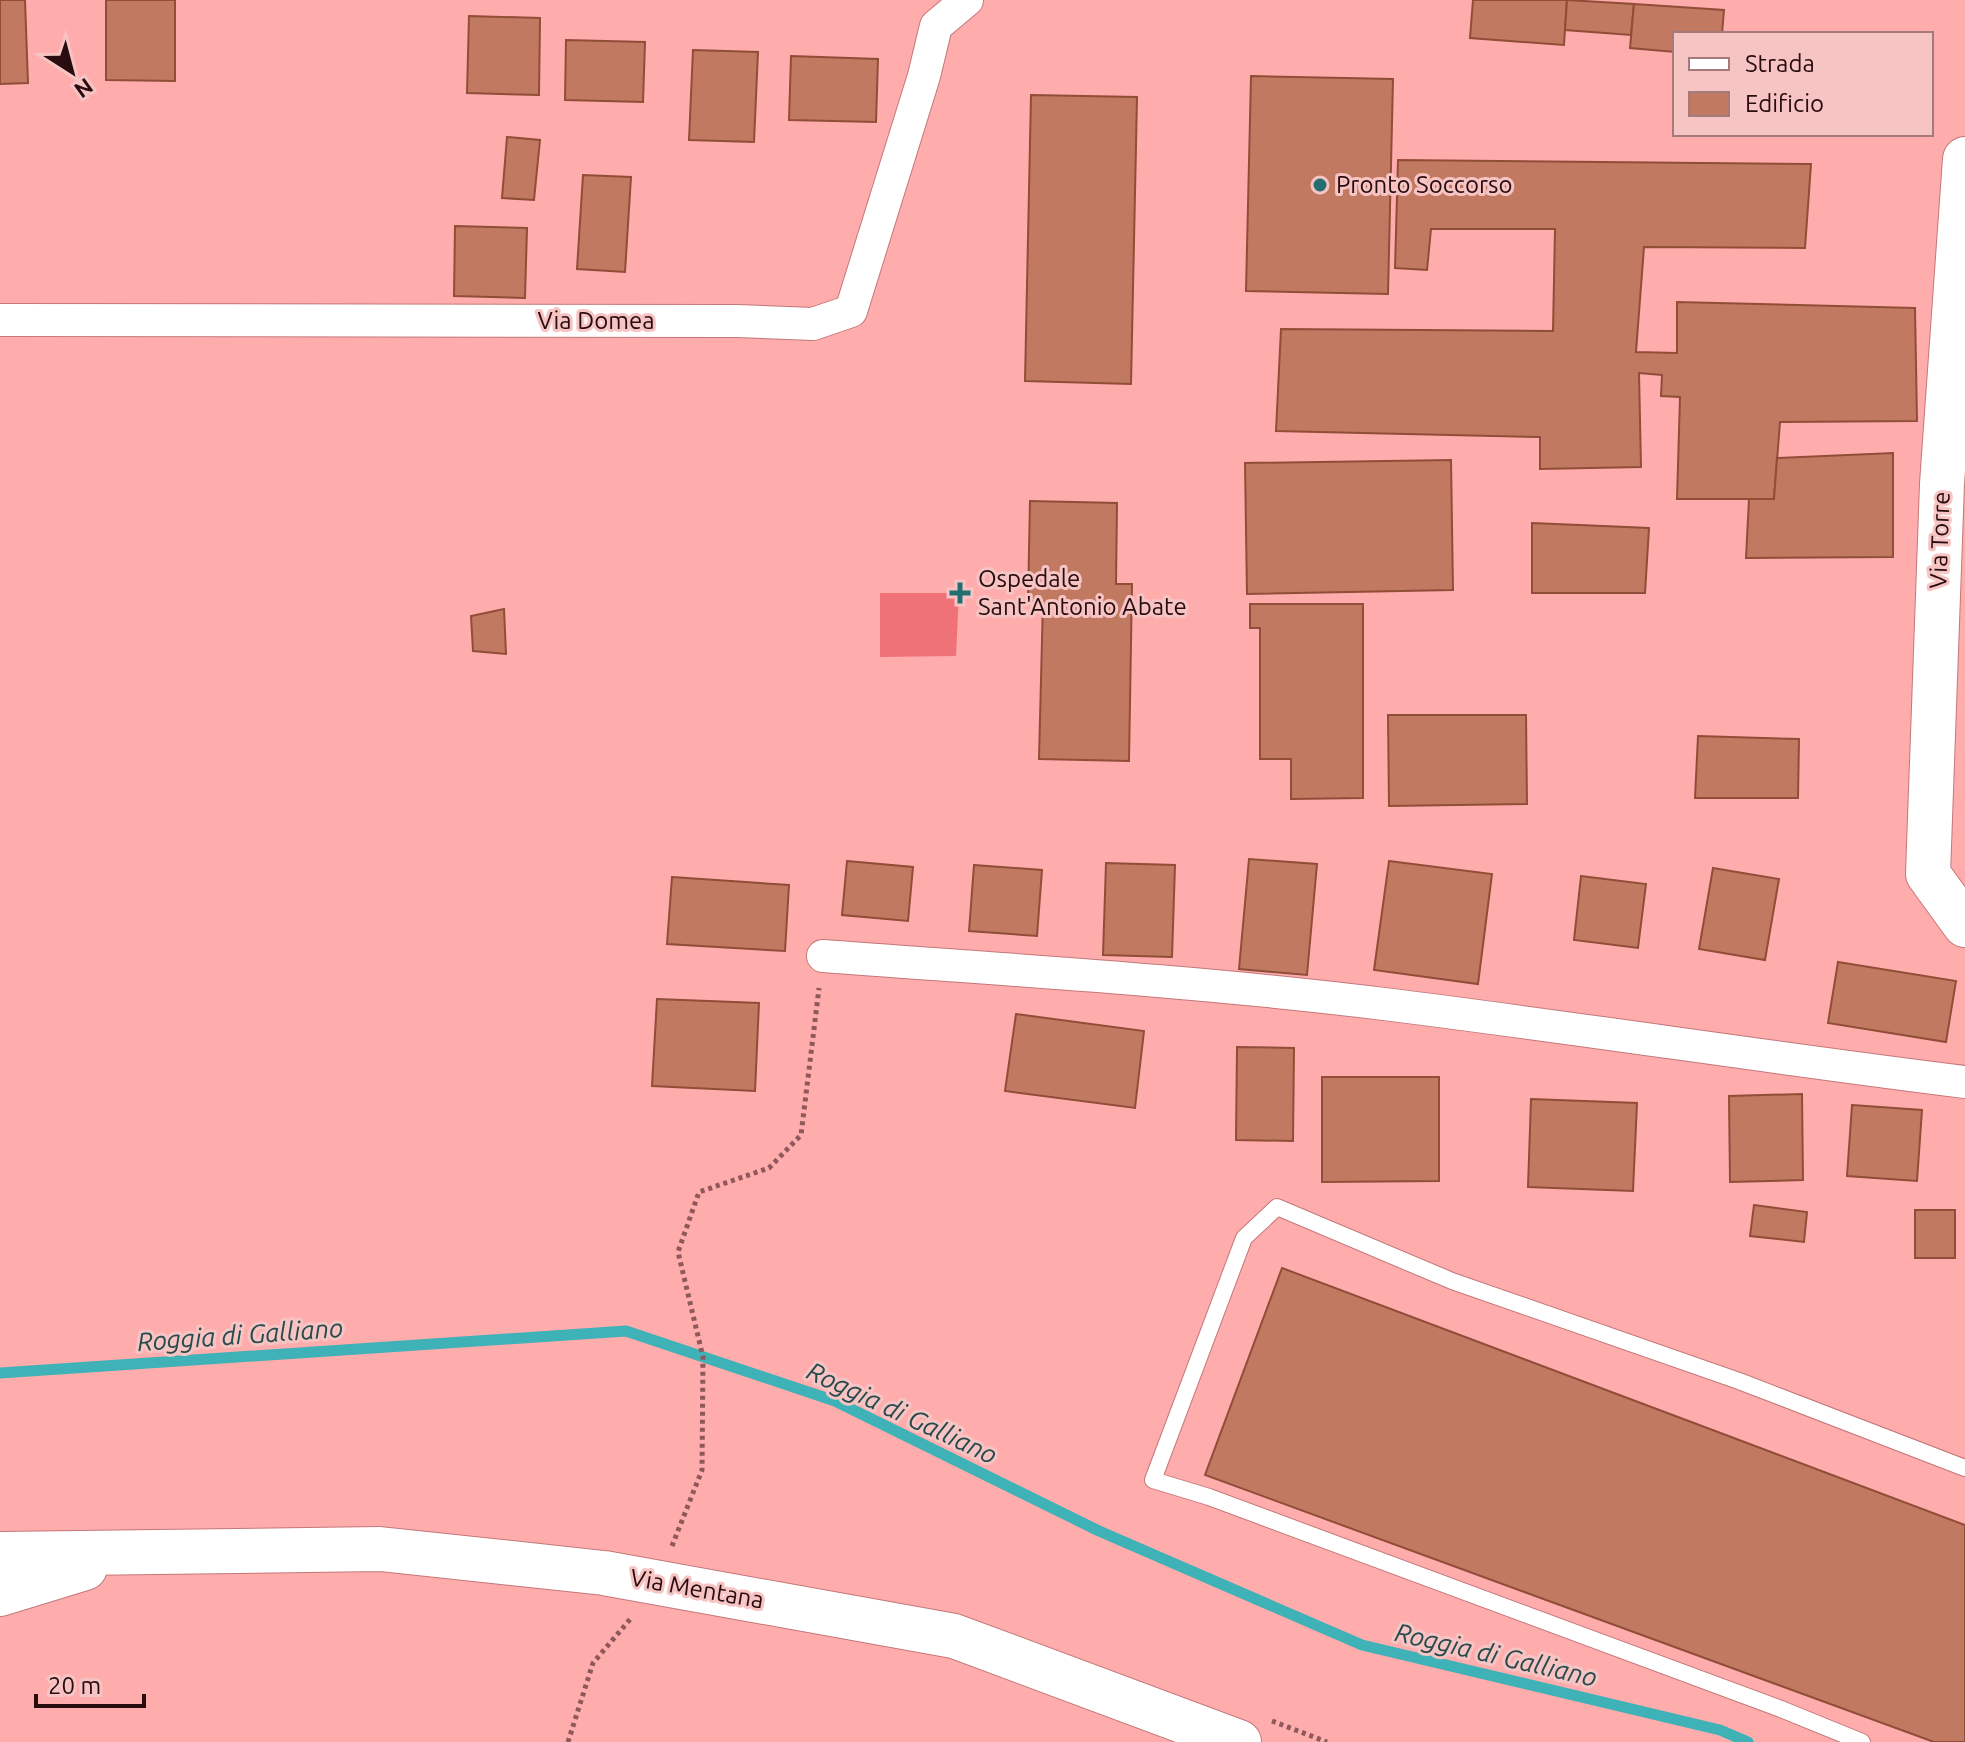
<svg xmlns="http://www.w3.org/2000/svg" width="1965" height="1742" font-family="Ubuntu,sans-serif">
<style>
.grass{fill:#ef7278}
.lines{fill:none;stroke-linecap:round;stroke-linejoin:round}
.stream{stroke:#3eb2b6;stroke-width:11}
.building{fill:#c27962;stroke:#904d37;stroke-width:2}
.lane-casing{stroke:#c47779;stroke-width:18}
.street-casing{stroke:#c47779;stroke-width:34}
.secondary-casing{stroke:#c47779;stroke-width:46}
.path{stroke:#8f585a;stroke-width:5;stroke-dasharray:4 4;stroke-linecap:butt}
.lane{stroke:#fff;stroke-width:16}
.street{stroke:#fff;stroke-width:32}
.secondary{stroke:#fff;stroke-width:44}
.poi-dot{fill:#236e71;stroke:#f7c4c4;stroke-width:3}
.labels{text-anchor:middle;stroke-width:6;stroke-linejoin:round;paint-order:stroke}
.poi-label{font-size:24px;fill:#290c0e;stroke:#f7c4c4;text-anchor:start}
.street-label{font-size:24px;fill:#290c0e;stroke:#f7c4c4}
.water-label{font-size:26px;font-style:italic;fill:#284a4c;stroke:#f7c4c4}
</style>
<rect width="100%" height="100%" fill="#ffacad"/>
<polygon class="grass" points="880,593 959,593 956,656 880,657"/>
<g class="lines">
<polyline class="stream" points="0,1373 626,1331 835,1401 1099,1531 1362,1645 1720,1730 1748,1742"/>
</g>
<g class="building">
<polygon points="0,0 25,0 28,83 0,84"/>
<polygon points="106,0 175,0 175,81 106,80"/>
<polygon points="1473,0 1567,0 1564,45 1470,38"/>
<polygon points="1567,0 1634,4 1631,35 1565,30"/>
<polygon points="1634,4 1724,10 1722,34 1675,34 1675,52 1630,48"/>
<polygon points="469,16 540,18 539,95 467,93"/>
<polygon points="566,40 645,42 643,102 565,100"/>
<polygon points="693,50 758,52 754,142 689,140"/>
<polygon points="791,56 878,59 876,122 789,120"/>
<polygon points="1251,76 1393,79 1388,294 1246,291"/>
<polygon points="1031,95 1137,97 1131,384 1025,381"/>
<polygon points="507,137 540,140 534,200 502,198"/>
<polygon points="1398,160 1811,164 1805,248 1644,247 1636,352 1677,353 1677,302 1915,308 1917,421 1780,422 1774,499 1677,499 1680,397 1661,396 1662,375 1639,373 1641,467 1540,469 1540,437 1276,431 1281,329 1553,331 1555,229 1431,229 1427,270 1395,268"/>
<polygon points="583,175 631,177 625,272 577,269"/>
<polygon points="455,226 527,228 525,298 454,296"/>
<polygon points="1893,453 1893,557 1746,558 1749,499 1774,499 1777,458"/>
<polygon points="1451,460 1453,590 1247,594 1245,463"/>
<polygon points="1030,501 1117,503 1116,584 1132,584 1129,761 1039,759 1043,601 1028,601"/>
<polygon points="1532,523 1649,528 1645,593 1532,593"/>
<polygon points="1250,604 1363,604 1363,798 1291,799 1291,759 1260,759 1260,628 1250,628"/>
<polygon points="504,609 506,654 473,651 471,616"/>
<polygon points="1388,715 1526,715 1527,804 1389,806"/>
<polygon points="1698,736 1799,739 1798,798 1695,798"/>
<polygon points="1249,859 1317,864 1307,975 1239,969"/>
<polygon points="847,861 913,867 908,921 842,915"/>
<polygon points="1389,861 1492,874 1478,984 1374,970"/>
<polygon points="1106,863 1175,865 1172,957 1103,955"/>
<polygon points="974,865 1042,870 1037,936 969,931"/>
<polygon points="1713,868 1779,879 1765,960 1699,949"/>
<polygon points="1581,876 1646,884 1638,948 1574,940"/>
<polygon points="672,877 789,885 785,951 667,944"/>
<polygon points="1838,962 1956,981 1946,1042 1828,1023"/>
<polygon points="657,999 759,1003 755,1091 652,1086"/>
<polygon points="1016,1014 1144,1031 1135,1108 1005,1091"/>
<polygon points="1237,1047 1294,1048 1293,1141 1236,1140"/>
<polygon points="1322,1077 1439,1077 1439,1181 1322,1182"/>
<polygon points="1802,1094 1803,1180 1730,1182 1729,1096"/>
<polygon points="1531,1099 1637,1103 1633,1191 1528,1187"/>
<polygon points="1852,1105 1922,1110 1917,1181 1847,1176"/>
<polygon points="1754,1205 1807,1212 1804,1242 1750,1236"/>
<rect x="1915" y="1210" width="40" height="48"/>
<polygon points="1282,1268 1965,1525 1965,1742 1934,1742 1205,1475"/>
</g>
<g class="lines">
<defs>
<polyline id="lane" points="1862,1742 1781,1709 1209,1497 1153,1480 1244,1238 1277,1207 1452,1281 1739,1381 1965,1468"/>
<g id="street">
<polyline points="0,320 737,321 813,324 851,311 924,76 936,26 967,0"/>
<path d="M823 956C1010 970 1198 981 1384 1004 1578 1028 1771 1058 1965 1082"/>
</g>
<g id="secondary">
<polyline points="1965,159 1942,484 1928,874 1965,925"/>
<polyline points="0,1554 380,1549 604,1573 954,1636 1239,1742"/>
<polyline points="0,1594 85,1568"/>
</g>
</defs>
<use href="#lane" class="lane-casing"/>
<use href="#street" class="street-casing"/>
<use href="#secondary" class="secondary-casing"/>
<g class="path">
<polyline points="672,1546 702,1470 703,1357 678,1252 699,1192 769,1168 801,1135 819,988"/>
<polyline points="1272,1721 1327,1742"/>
<polyline points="568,1742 593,1663 632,1617"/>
</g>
<use href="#lane" class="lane"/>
<use href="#street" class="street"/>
<use href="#secondary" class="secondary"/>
</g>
<g class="poi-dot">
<circle cx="1320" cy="185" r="8"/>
<path d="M956 581h8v8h8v8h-8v8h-8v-8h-8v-8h8z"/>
</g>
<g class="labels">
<g class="poi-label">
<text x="1336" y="193">Pronto Soccorso</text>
<text x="978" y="587">Ospedale<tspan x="978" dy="28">Sant'Antonio Abate</tspan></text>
</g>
<g class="street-label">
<text x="596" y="329">Via Domea</text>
<text transform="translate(1940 540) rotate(-88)" y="8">Via Torre</text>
<text transform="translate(697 1589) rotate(10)" y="8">Via Mentana</text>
</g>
<g class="water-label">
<text transform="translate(240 1335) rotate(-4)" y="9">Roggia di Galliano</text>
<text transform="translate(902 1413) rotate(25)" y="9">Roggia di Galliano</text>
<text transform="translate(1496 1655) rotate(13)" y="9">Roggia di Galliano</text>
</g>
</g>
<rect x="1673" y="32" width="260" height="104" fill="#f7c4c4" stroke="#a57a7b" stroke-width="2"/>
<rect x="1689" y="58" width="40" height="12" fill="#ffffff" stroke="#a57a7b" stroke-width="2"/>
<text x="1745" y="72" font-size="24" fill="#290c0e">Strada</text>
<rect x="1689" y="92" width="40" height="24" fill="#c27962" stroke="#a57a7b" stroke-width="2"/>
<text x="1745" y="112" font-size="24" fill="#290c0e">Edificio</text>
<g transform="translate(72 72) rotate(144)" stroke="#f7c4c4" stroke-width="6" paint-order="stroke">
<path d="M0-6L14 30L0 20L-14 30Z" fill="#290c0e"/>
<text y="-12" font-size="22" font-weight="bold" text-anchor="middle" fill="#290c0e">N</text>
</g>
<path d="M36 1694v12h108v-12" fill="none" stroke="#290c0e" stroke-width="4"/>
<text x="48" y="1694" font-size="24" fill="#290c0e" stroke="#f7c4c4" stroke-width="6" paint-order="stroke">20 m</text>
</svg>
